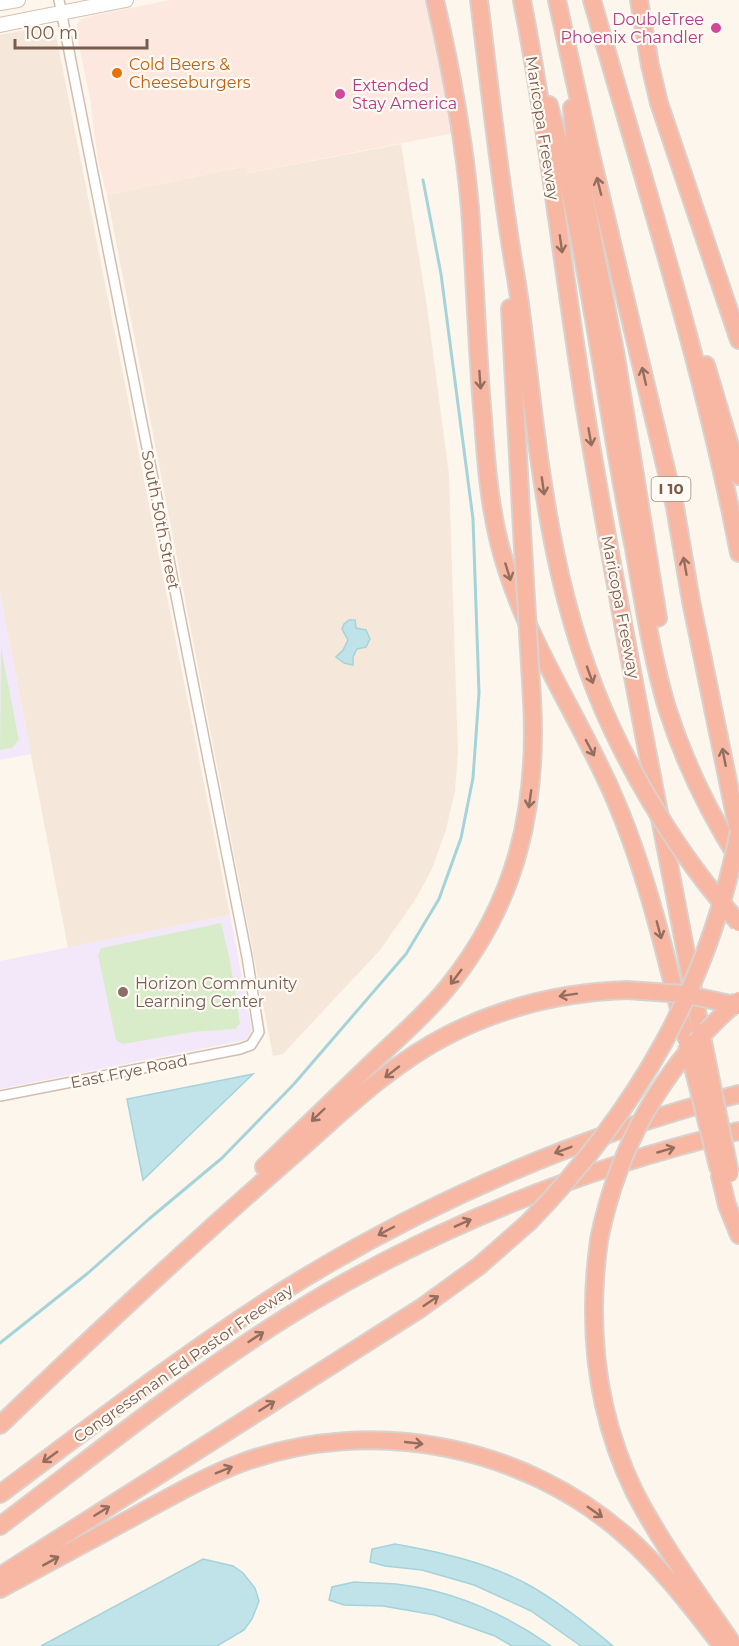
<svg xmlns="http://www.w3.org/2000/svg" width="739" height="1646" font-family="Montserrat,sans-serif">
<style>
.residential{fill:#f5e8da}
.commercial{fill:#fde8e0}
.education{fill:#f3e8fa}
.green{fill:#d8ecc9}
.water{fill:#bfe3e8;stroke:#a5d3da;stroke-width:1.5}
.lines{fill:none;stroke-linecap:round;stroke-linejoin:round}
.stream{stroke:#a5d3da;stroke-width:3}
.street-casing{stroke:#d1beb0;stroke-width:12}
.secondary-casing{stroke:#d6c0b0;stroke-width:16}
.highway-casing{stroke:#dad1cd;stroke-width:20}
.street{stroke:#fff;stroke-width:9}
.secondary{stroke:#fff;stroke-width:14}
.highway{stroke:#f7b7a3;stroke-width:16}
.highway-bridge-casing{stroke:#dad1cd;stroke-width:20;stroke-linecap:butt}
.highway-bridge{stroke:#f7b7a3;stroke-width:16}
.oneway{stroke:#936e5e}
.hotel-dot{fill:#d1479c;stroke:#fffaf3;stroke-width:2}
.food-dot{fill:#e8710a;stroke:#fffaf3;stroke-width:2}
.education-dot{fill:#8d6e63;stroke:#fffaf3;stroke-width:2}
.labels{text-anchor:middle;stroke-width:4.5;stroke-linejoin:round;paint-order:stroke}
.shield{fill:#fffaf3;stroke:#a28b7f;stroke-width:1.5}
.shield-label{font-size:15px;font-weight:bold;fill:#7a5c4d}
.hotel-label{font-size:16px;fill:#b23c85;stroke:#fffaf3;text-anchor:end}
.food-label{font-size:16px;fill:#c56008;stroke:#fffaf3;text-anchor:start}
.street-label{font-size:16px;fill:#7a5c4d;stroke:#fffaf3}
.education-label{font-size:16px;fill:#785e54;stroke:#fffaf3;text-anchor:start}
</style>
<rect width="100%" height="100%" fill="#fdf6ec"/>
<g class="residential">
<polygon points="39,27 47,27 56,35 230,915 68,948 0,593 0,35"/>
<polygon points="401,144 427,307 449,475 458,753 455,791 446,830 431,871 415,900 381,949 283,1054 273,1056 107,195 247,166 249,173"/>
</g>
<polygon class="commercial" points="170,0 430,0 454,133 248,173 246,166 107,195 98,161 90,98 76,32 77,25 80,20 87,17"/>
<g class="education">
<polygon points="0,593 31,754 0,760"/>
<polygon points="230,915 252,1029 248,1038 245,1040 0,1089 0,961"/>
</g>
<g class="green">
<polygon points="1,648 19,740 12,748 0,750"/>
<polygon points="221,923 230,961 240,1023 235,1029 192,1032 123,1044 116,1040 98,955 101,948"/>
</g>
<g class="water">
<polygon points="349,620 355,620 356,628 366,630 370,639 366,647 357,649 353,657 353,665 344,663 336,657 343,650 348,640 342,629 344,624"/>
<polygon points="253,1074 143,1180 127,1099"/>
<path d="M395 1544C440 1552 486 1562 527 1584 558 1601 586 1624 613 1646H581L531 1611 474 1585 422 1570 385 1566 370 1562 372 1549Z"/>
<polygon points="203,1559 233,1566 243,1573 255,1588 259,1601 252,1619 244,1630 217,1646 41,1646"/>
<path d="M354 1582C368 1583 382 1583 396 1584 452 1590 505 1614 551 1646H512L495 1636 435 1615 383 1606 344 1605 329 1600 332 1587Z"/>
</g>
<g class="lines">
<polyline class="stream" points="0,1343 88,1273 149,1219 222,1158 294,1084 406,954 439,899 461,838 473,778 479,693 473,519 441,274 423,180"/>
<defs>
<polyline id="street" points="0,1096 240,1049 251,1045 259,1032 247,957 59,0"/>
<g id="secondary">
<polyline points="0,3 18,0"/>
<polyline points="0,25 126,0"/>
</g>
<g id="highway">
<path d="M435 0C451 69 464 138 470 208 475 278 477 349 483 419 486 460 489 502 499 542 521 632 573 706 610 788 646 868 665 953 686 1037"/>
<path d="M479 0C488 74 496 148 507 221 511 251 517 281 521 311 539 456 549 596 613 731"/>
<path d="M522 0C549 139 564 281 587 421 621 626 663 829 701 1032"/>
<polyline points="557,0 589,146 675,507 691,601 739,835"/>
<path d="M592 0C644 183 703 365 739 553"/>
<polyline points="639,0 650,65 659,103 739,340"/>
<path d="M549 105C588 249 604 397 633 543 643 598 651 654 667 708 684 761 709 813 739 860"/>
<polyline points="572,108 575,149 615,351 658,618"/>
<polyline points="510,308 523,548"/>
<polyline points="706,365 739,476"/>
<path d="M264 1167C301 1131 339 1095 376 1059 400 1036 426 1014 447 988 517 902 538 808 532 699"/>
<polyline points="720,1176 727,1205 739,1235"/>
<path d="M599 1240C587 1327 596 1414 635 1493 663 1547 700 1596 734 1646"/>
<path d="M0 1425C95 1334 191 1244 291 1157 340 1114 389 1065 448 1035 505 1006 563 992 627 990"/>
<path d="M0 1494C93 1425 185 1353 283 1291 424 1203 578 1136 739 1094"/>
<path d="M0 1526C101 1450 200 1369 308 1304 442 1224 587 1167 739 1131"/>
<polyline points="0,1576 421,1308 479,1266 529,1222"/>
<path d="M0 1589C45 1565 90 1540 135 1516 170 1497 204 1477 241 1463 371 1415 524 1445 627 1537 663 1569 692 1608 722 1646"/>
</g>
</defs>
<use href="#street" class="street-casing"/>
<use href="#secondary" class="secondary-casing"/>
<use href="#highway" class="highway-casing"/>
<use href="#street" class="street"/>
<use href="#secondary" class="secondary"/>
<use href="#highway" class="highway"/>
<defs>
<g id="highway-bridge">
<polyline points="523,548 532,699"/>
<path d="M613 731C646 800 688 866 739 923"/>
<polyline points="627,990 684,994 739,1006"/>
<polyline points="701,1032 730,1174"/>
<polyline points="687,1043 719,1170"/>
<path d="M529 1222C638 1110 709 986 739 831"/>
<path d="M599 1240C618 1145 665 1063 739 1000"/>
</g>
</defs>
<use href="#highway-bridge" class="highway-bridge-casing"/>
<use href="#highway-bridge" class="highway-bridge"/>
</g>
<defs><path id="oneway-shaft" d="M-6 0H5M1.5-3L5.5 0L1.5 3" fill="none" stroke-width="1.6" stroke-linecap="round" stroke-linejoin="round" transform="scale(1.5)"/></defs>
<g class="oneway">
<use href="#oneway-shaft" transform="translate(599 186) rotate(-104)"/>
<use href="#oneway-shaft" transform="translate(561 244) rotate(82)"/>
<use href="#oneway-shaft" transform="translate(644 376) rotate(-103)"/>
<use href="#oneway-shaft" transform="translate(480 380) rotate(86)"/>
<use href="#oneway-shaft" transform="translate(590 437) rotate(80)"/>
<use href="#oneway-shaft" transform="translate(543 486) rotate(82)"/>
<use href="#oneway-shaft" transform="translate(685 566) rotate(-100)"/>
<use href="#oneway-shaft" transform="translate(508 572) rotate(73)"/>
<use href="#oneway-shaft" transform="translate(590 675) rotate(70)"/>
<use href="#oneway-shaft" transform="translate(590 748) rotate(62)"/>
<use href="#oneway-shaft" transform="translate(724 757) rotate(-101)"/>
<use href="#oneway-shaft" transform="translate(530 799) rotate(98)"/>
<use href="#oneway-shaft" transform="translate(659 930) rotate(75)"/>
<use href="#oneway-shaft" transform="translate(456 977) rotate(127)"/>
<use href="#oneway-shaft" transform="translate(568 995) rotate(171)"/>
<use href="#oneway-shaft" transform="translate(392 1072) rotate(142)"/>
<use href="#oneway-shaft" transform="translate(318 1115) rotate(136)"/>
<use href="#oneway-shaft" transform="translate(563 1150) rotate(159)"/>
<use href="#oneway-shaft" transform="translate(666 1150) rotate(-16)"/>
<use href="#oneway-shaft" transform="translate(463 1223) rotate(-24)"/>
<use href="#oneway-shaft" transform="translate(386 1231) rotate(152)"/>
<use href="#oneway-shaft" transform="translate(431 1301) rotate(-34)"/>
<use href="#oneway-shaft" transform="translate(256 1337) rotate(-33)"/>
<use href="#oneway-shaft" transform="translate(267 1406) rotate(-32)"/>
<use href="#oneway-shaft" transform="translate(414 1443) rotate(6)"/>
<use href="#oneway-shaft" transform="translate(50 1457) rotate(144)"/>
<use href="#oneway-shaft" transform="translate(224 1470) rotate(-22)"/>
<use href="#oneway-shaft" transform="translate(102 1511) rotate(-32)"/>
<use href="#oneway-shaft" transform="translate(595 1512) rotate(35)"/>
<use href="#oneway-shaft" transform="translate(51 1561) rotate(-29)"/>
</g>
<g class="hotel-dot">
<circle cx="716" cy="28" r="6"/>
<circle cx="340" cy="94" r="6"/>
</g>
<circle class="food-dot" cx="117" cy="73" r="6"/>
<circle class="education-dot" cx="123" cy="992" r="6"/>
<g class="labels">
<rect class="shield" x="651.5" y="477" width="39" height="24" rx="4.5"/>
<g class="shield-label">
<text x="671" y="494">I 10</text>
</g>
<g class="hotel-label">
<text x="704" y="25">DoubleTree<tspan x="704" dy="18">Phoenix Chandler</tspan></text>
<text x="352" y="91" text-anchor="start">Extended<tspan x="352" dy="18">Stay America</tspan></text>
</g>
<g class="food-label">
<text x="129" y="70">Cold Beers &amp;<tspan x="129" dy="18">Cheeseburgers</tspan></text>
</g>
<g class="street-label">
<text transform="translate(543 128) rotate(81)" y="6">Maricopa Freeway</text>
<text transform="translate(161 520) rotate(79)" y="6">South 50th Street</text>
<text transform="translate(621 607) rotate(79)" y="6">Maricopa Freeway</text>
<text transform="translate(129 1071) rotate(-11)" y="6">East Frye Road</text>
<text transform="translate(183 1363) rotate(-35)" y="6">Congressman Ed Pastor Freeway</text>
</g>
<g class="education-label">
<text x="135" y="989">Horizon Community<tspan x="135" dy="18">Learning Center</tspan></text>
</g>
</g>
<path d="M15 39v9h132v-9" fill="none" stroke="#7a5c4d" stroke-width="3"/>
<text x="24" y="39" font-size="18" fill="#7a5c4d" stroke="#fffaf3" stroke-width="4.5" paint-order="stroke">100 m</text>
</svg>
